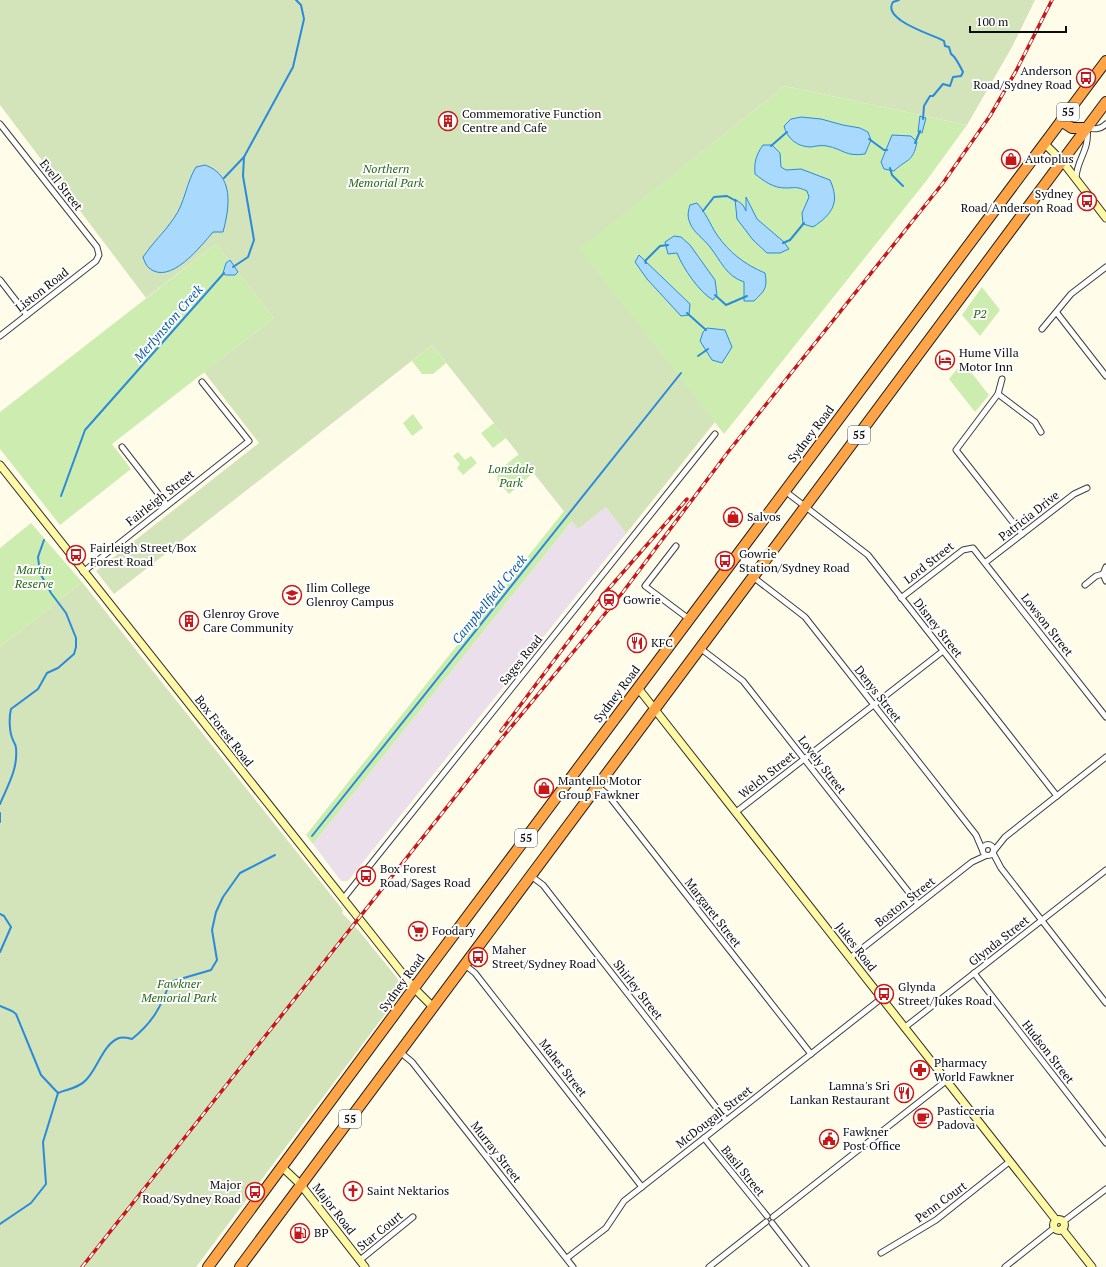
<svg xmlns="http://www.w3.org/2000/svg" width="1106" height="1267" font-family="'PT Serif',serif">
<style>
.industrial{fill:#ebdfec}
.green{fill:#cdedb0}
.cemetery{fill:#d3e3ba}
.water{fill:#a9d9fc;stroke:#2a8bda}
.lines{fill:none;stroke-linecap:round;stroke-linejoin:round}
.stream{stroke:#2a8bda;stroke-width:2}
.street-casing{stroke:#3f3f3f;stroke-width:7}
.secondary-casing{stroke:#2e2e2e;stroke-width:9}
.highway-casing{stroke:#1d1d1d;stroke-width:12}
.street{stroke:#fff;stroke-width:5}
.secondary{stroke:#fff9a5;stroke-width:7}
.highway{stroke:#ffa548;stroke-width:10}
.rail-casing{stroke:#c81717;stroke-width:3.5}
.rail{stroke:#fff;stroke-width:2;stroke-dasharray:6;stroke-linecap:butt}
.labels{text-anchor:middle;stroke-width:4;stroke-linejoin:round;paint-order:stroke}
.shield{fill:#fff;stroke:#555;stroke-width:1}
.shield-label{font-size:11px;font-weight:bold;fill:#0c0c0c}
.poi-label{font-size:12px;fill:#0c0c0c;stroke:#fff;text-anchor:start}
.park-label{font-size:12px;font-style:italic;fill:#246917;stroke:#fff}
.street-label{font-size:12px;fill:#0c0c0c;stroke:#fff}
.water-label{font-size:13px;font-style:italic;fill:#0a5ca8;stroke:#fff}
</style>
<rect width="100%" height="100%" fill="#fffcea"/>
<polygon class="industrial" points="606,507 625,532 625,535 348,881 341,881 313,844 572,521 578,529"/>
<g class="green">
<polygon points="785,86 967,125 927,180 724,434 578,249"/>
<polygon points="216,244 274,318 112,444 131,469 60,525 0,449 0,412"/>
<polygon points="982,287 1000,310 980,336 962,315"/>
<polygon points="432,345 446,363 433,374 422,374 412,361"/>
<polygon points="963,362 989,395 975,412 949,379"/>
<polygon points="413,414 423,428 412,436 403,423"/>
<polygon points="494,423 506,438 493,448 481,433"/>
<polygon points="458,452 465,460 471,456 477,463 463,475 457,468 460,464 453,456"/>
<polygon points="519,454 533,473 509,494 497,480 498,471"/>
<polygon points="564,511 572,521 313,844 306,835"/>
<polygon points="31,523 82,582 0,647 0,548"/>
</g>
<g class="cemetery">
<polygon points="0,0 1035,0 1012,47 967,125 785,86 579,249 715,422 625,535 625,532 606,507 578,529 432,345 114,594 96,571 259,443 204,372 274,318 216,244 146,298 0,105"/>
<polygon points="82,582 343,910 342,913 360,932 397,978 399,982 400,994 196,1267 0,1267 0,647"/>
</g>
<g class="water">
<polygon points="920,116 926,118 922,133 918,132"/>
<path d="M801 117 821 119 843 125 860 128 868 132 871 140 865 154C845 157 843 149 827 146 822 145 816 146 811 147 798 147 787 139 784 126L791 119Z"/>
<path d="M892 135 911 136 917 142C913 163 906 159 894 171L884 169 881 162Z"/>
<path d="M763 145H772L780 153 781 167 786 170 801 169 830 180C840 202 833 214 813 227L803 224 802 213 809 197 807 191C796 186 795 188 785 188 773 188 764 181 755 174 754 162 756 155 763 145Z"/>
<path d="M205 165C234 175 230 206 223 232H213C201 246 170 286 149 268 146 266 144 260 143 257 152 243 165 232 174 218 185 203 186 183 196 167Z"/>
<polygon points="746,197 757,219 784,242 789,249 780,253 767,253 753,240 737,219 735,199 743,205 746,211"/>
<path d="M697 203C706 213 710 224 717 235 730 253 744 264 765 273 768 289 764 291 754 301H744V282C726 276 721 261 710 247 704 239 693 232 690 223 687 216 688 212 690 205Z"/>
<path d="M674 236 681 237 690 245 715 280 717 295 713 300C699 292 683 268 677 253L668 254 665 242Z"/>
<polygon points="639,255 690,304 689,315 681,316 647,279 635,262"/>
<polygon points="230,260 238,272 235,275 225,275 223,273 226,263"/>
<polygon points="707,328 725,330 732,347 722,363 712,360 700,341 703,332"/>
</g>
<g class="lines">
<g class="stream">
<path d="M899 0 893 2C881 20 934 35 944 41L945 46 949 47 951 54C955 56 961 68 963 72L961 76 953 77 950 86 943 84 933 96H930L924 106 923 119"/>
<polyline points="869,139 884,150 887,150"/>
<polyline points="915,143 920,131"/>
<polyline points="771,146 787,132"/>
<polyline points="890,168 892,175 903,186"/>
<polyline points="224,178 244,157 293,67 304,19 301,5 296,0"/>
<polyline points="703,211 714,197 727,196 736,201"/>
<polyline points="783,243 790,240 804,223"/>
<polyline points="646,263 645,261 660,246 668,245"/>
<polyline points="233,267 248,257 254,240 243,176 244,157"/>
<polyline points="715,295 726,305 747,296"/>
<polyline points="687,313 706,330"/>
<polyline points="698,356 708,349"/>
<polyline points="61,496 85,430 224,273"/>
<path d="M0 804C8 785 18 769 16 748 16 745 14 743 13 740 9 732 9 717 11 709L38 689 47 673 58 668 74 654 76 647V638L66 613 51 593 40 573 38 557 44 540"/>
<polyline points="0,813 0,822"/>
<polyline points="312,836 681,373"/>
<polyline points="0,914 4,916 11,927 0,952"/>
<polyline points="0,1006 12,1011 16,1014 41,1075 58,1093 43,1142 46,1184 31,1203 0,1224"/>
<path d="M58 1093C68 1089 79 1088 86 1080 98 1068 103 1044 119 1038 123 1037 128 1038 132 1039 153 1022 161 1007 170 982L211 970 217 960 212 930 216 912 223 897 240 873 275 855"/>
</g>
<defs>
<g id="street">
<polyline points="0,124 97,247 99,255 96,261 0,336"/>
<path d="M1076 178C1077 158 1090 151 1087 128 1095 129 1100 130 1106 124"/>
<polyline points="0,280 27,315"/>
<polyline points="1057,313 1106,376"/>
<polyline points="1042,329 1071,294 1106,267"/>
<polyline points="1002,379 998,394 956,450 1022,534"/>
<polyline points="998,394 1035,422 1041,432"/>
<polyline points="122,447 167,505"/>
<polyline points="785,491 868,555 1057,796"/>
<polyline points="676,546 645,586 689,619"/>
<polyline points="986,562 1074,494 1087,488"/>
<polyline points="1106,567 1103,574 1106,581"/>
<polyline points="83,572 249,441 202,382"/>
<polyline points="753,577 805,617 976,835 982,849"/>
<polyline points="1085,585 1096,576 1103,574"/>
<polyline points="901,598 963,550 973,548 1106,717"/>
<polyline points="700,648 743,681 918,904"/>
<polyline points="597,786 608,795 811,1054"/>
<polyline points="736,812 943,651"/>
<circle cx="988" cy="850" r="5.5"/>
<polyline points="993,852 1005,837 1106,757"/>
<polyline points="993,853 1001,868 1106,1003"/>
<polyline points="531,876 543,885 726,1120"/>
<polyline points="343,899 715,434"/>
<polyline points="850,958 972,862 985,856"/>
<polyline points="465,965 475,973 642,1187"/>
<polyline points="974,973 1106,1143"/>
<polyline points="904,1028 1106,870"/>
<polyline points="400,1052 412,1062 573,1267"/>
<polyline points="704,1138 767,1216"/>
<polyline points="773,1217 946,1081"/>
<polyline points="1064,1221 1106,1189"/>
<polyline points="772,1223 806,1267"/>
<polyline points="881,1253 936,1220 1009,1162"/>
<polyline points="567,1258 606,1228 624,1201 882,998"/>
<polyline points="360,1260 413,1217"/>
<polyline points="709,1267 766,1222"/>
<polyline points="1005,1267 1054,1228"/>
</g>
<g id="secondary">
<polyline points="1044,143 1062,161 1106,218"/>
<polyline points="0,465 414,988 433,1007"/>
<polyline points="638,688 1056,1220"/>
<polyline points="282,1167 301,1185 365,1267"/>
<circle cx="1059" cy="1225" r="5.5"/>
<polyline points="1062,1229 1092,1267"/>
</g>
<g id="highway">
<polyline points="1061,121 1072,128 1087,128"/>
<polyline points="208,1267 414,988 1106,61"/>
<polyline points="240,1267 1106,102"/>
</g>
</defs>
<use href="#street" class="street-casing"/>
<use href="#secondary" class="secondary-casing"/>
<use href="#highway" class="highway-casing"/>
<use href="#street" class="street"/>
<use href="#secondary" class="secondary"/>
<use href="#highway" class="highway"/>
<defs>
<g id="rail">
<polyline points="501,731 604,594 687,499"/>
<polyline points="82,1267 497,744 623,592 728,452 943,183 990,116 1016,71 1052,0"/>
</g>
</defs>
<use href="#rail" class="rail-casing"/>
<use href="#rail" class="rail"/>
</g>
<defs>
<symbol id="bus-ring" viewBox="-11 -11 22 22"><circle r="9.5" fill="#fff" stroke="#c81717" stroke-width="1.5"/><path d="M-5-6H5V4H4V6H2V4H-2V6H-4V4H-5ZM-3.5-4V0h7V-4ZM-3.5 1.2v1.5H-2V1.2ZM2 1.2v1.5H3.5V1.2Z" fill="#c81717"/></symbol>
<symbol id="building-ring" viewBox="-11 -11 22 22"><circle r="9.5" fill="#fff" stroke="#c81717" stroke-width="1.5"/><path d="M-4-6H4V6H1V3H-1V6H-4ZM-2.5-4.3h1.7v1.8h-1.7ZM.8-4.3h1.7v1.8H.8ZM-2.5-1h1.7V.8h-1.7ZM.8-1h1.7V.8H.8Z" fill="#c81717"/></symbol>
<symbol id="shop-ring" viewBox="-11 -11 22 22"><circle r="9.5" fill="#fff" stroke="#c81717" stroke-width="1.5"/><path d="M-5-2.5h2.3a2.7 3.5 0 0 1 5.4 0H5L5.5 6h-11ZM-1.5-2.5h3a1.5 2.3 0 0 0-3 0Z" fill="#c81717"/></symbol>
<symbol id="hotel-ring" viewBox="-11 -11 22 22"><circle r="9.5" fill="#fff" stroke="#c81717" stroke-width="1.5"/><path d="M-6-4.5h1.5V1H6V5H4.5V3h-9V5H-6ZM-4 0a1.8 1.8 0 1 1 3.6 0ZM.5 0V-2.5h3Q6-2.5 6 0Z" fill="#c81717"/></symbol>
<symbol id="school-ring" viewBox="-11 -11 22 22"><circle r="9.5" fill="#fff" stroke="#c81717" stroke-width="1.5"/><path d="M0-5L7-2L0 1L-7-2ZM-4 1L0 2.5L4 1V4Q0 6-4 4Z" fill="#c81717"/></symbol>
<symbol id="station-ring" viewBox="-11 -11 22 22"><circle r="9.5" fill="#fff" stroke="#c81717" stroke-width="1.5"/><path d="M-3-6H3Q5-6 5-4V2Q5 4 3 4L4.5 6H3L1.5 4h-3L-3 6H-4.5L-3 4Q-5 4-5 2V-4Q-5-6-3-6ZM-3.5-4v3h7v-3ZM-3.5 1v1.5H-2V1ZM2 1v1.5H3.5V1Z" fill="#c81717"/></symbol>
<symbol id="restaurant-ring" viewBox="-11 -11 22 22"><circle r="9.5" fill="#fff" stroke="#c81717" stroke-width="1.5"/><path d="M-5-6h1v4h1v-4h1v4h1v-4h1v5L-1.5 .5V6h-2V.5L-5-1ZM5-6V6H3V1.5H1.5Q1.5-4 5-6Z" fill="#c81717"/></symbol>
<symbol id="supermarket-ring" viewBox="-11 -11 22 22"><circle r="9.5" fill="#fff" stroke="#c81717" stroke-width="1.5"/><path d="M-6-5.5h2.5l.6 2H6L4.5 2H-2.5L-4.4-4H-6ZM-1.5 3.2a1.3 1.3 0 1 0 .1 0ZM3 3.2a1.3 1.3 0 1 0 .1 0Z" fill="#c81717"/></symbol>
<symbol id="pharmacy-ring" viewBox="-11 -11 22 22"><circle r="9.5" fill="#fff" stroke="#c81717" stroke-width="1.5"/><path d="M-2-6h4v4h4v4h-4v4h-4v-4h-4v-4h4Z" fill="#c81717"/></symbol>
<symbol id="cafe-ring" viewBox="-11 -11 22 22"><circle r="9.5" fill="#fff" stroke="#c81717" stroke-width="1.5"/><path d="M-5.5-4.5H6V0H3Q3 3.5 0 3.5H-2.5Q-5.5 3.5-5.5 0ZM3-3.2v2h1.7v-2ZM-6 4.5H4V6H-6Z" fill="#c81717"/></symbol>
<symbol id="civic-ring" viewBox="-11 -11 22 22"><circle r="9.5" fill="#fff" stroke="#c81717" stroke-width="1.5"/><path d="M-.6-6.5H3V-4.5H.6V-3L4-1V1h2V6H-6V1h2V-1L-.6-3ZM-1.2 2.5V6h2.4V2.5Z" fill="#c81717"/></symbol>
<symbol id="church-ring" viewBox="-11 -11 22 22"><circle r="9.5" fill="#fff" stroke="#c81717" stroke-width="1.5"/><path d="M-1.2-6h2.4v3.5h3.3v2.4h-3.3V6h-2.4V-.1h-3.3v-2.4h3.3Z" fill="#c81717"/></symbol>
<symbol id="fuel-ring" viewBox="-11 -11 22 22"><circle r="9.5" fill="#fff" stroke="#c81717" stroke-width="1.5"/><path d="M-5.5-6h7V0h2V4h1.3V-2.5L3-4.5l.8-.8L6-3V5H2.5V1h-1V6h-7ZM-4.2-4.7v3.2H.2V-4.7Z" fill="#c81717"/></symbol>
</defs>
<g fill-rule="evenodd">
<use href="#bus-ring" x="1075" y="67" width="22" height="22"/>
<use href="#building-ring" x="437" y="110" width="22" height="22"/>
<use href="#shop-ring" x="1000" y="148" width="22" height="22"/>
<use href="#bus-ring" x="1076" y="190" width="22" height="22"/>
<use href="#hotel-ring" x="934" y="349" width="22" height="22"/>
<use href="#shop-ring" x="722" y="506" width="22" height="22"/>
<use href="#bus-ring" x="65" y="544" width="22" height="22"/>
<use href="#bus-ring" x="714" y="550" width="22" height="22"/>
<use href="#school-ring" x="281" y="584" width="22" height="22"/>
<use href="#station-ring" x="598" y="589" width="22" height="22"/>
<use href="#building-ring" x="178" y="610" width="22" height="22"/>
<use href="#restaurant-ring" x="626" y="632" width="22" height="22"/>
<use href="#shop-ring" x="533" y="777" width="22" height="22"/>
<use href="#bus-ring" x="355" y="865" width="22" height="22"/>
<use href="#supermarket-ring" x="407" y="920" width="22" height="22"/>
<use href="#bus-ring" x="467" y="946" width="22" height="22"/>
<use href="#bus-ring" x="873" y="983" width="22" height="22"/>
<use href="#pharmacy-ring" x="909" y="1059" width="22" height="22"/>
<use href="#restaurant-ring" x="893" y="1082" width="22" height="22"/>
<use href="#cafe-ring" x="912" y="1107" width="22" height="22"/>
<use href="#civic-ring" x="818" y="1128" width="22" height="22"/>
<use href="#church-ring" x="342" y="1180" width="22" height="22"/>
<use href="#bus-ring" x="244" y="1181" width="22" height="22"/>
<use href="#fuel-ring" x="289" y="1222" width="22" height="22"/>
</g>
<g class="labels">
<g class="shield">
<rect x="1057" y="103" width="22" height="18" rx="3"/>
<rect x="848" y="426" width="22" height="18" rx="3"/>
<rect x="515" y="829" width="22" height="18" rx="3"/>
<rect x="339" y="1110" width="22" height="18" rx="3"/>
</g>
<g class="shield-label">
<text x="1068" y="116">55</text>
<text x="859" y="439">55</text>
<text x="526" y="842">55</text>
<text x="350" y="1123">55</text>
</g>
<g class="poi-label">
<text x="1072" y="75" text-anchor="end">Anderson<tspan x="1072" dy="14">Road/Sydney Road</tspan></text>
<text x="462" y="118">Commemorative Function<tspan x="462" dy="14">Centre and Cafe</tspan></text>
<text x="1025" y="163">Autoplus</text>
<text x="1073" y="198" text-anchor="end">Sydney<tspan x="1073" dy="14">Road/Anderson Road</tspan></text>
<text x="959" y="357">Hume Villa<tspan x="959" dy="14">Motor Inn</tspan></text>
<text x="747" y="521">Salvos</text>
<text x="90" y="552">Fairleigh Street/Box<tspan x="90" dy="14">Forest Road</tspan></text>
<text x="739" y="558">Gowrie<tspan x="739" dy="14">Station/Sydney Road</tspan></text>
<text x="306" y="592">Ilim College<tspan x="306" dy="14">Glenroy Campus</tspan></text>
<text x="623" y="604">Gowrie</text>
<text x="203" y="618">Glenroy Grove<tspan x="203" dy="14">Care Community</tspan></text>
<text x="651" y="647">KFC</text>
<text x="558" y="785">Mantello Motor<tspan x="558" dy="14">Group Fawkner</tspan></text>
<text x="380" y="873">Box Forest<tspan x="380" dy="14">Road/Sages Road</tspan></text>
<text x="432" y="935">Foodary</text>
<text x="492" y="954">Maher<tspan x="492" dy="14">Street/Sydney Road</tspan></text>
<text x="898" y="991">Glynda<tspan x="898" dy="14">Street/Jukes Road</tspan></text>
<text x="934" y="1067">Pharmacy<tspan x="934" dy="14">World Fawkner</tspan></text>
<text x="890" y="1090" text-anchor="end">Lamna's Sri<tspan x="890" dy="14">Lankan Restaurant</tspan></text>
<text x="937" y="1115">Pasticceria<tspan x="937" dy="14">Padova</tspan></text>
<text x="843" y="1136">Fawkner<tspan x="843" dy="14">Post Office</tspan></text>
<text x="241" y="1189" text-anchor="end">Major<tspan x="241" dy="14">Road/Sydney Road</tspan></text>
<text x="367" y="1195">Saint Nektarios</text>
<text x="314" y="1237">BP</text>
</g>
<g class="park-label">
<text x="386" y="173">Northern<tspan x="386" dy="14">Memorial Park</tspan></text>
<text x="980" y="318">P2</text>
<text x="511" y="473">Lonsdale<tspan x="511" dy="14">Park</tspan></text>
<text x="34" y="574">Martin<tspan x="34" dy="14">Reserve</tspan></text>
<text x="179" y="988">Fawkner<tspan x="179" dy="14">Memorial Park</tspan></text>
</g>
<g class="street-label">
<text transform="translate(61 185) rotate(52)" y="4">Evell Street</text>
<text transform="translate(42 290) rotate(-38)" y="4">Liston Road</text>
<text transform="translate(811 434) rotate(-53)" y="4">Sydney Road</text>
<text transform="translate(160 498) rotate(-38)" y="4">Fairleigh Street</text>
<text transform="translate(1029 516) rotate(-38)" y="4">Patricia Drive</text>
<text transform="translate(929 563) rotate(-38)" y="4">Lord Street</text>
<text transform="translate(1047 625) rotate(52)" y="4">Lowson Street</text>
<text transform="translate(938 628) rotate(52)" y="4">Disney Street</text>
<text transform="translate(521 660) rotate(-51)" y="4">Sages Road</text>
<text transform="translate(617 694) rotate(-53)" y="4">Sydney Road</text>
<text transform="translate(878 694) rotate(52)" y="4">Denys Street</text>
<text transform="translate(224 731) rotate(52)" y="4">Box Forest Road</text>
<text transform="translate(822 765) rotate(52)" y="4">Lovely Street</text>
<text transform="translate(767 775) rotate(-38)" y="4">Welch Street</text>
<text transform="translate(905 902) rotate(-38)" y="4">Boston Street</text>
<text transform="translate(713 913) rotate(52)" y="4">Margaret Street</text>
<text transform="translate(999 941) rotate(-38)" y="4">Glynda Street</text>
<text transform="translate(856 947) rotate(52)" y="4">Jukes Road</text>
<text transform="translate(402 983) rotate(-54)" y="4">Sydney Road</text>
<text transform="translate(638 990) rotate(52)" y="4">Shirley Street</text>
<text transform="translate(1048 1052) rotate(52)" y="4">Hudson Street</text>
<text transform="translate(563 1068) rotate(52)" y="4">Maher Street</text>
<text transform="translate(714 1117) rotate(-38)" y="4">McDougall Street</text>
<text transform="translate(496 1152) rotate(52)" y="4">Murray Street</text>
<text transform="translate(743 1171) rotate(51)" y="4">Basil Street</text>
<text transform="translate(941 1202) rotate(-36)" y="4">Penn Court</text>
<text transform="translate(334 1209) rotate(52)" y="4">Major Road</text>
<text transform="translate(380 1231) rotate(-39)" y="4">Star Court</text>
</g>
<g class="water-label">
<text transform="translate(168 323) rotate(-49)" y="5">Merlynston Creek</text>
<text transform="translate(489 599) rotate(-51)" y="5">Campbellfield Creek</text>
</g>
</g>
<path d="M970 26v6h96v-6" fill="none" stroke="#0c0c0c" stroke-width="2"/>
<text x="976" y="26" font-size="12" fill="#0c0c0c" stroke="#ffffff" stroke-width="3" paint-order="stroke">100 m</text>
</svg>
